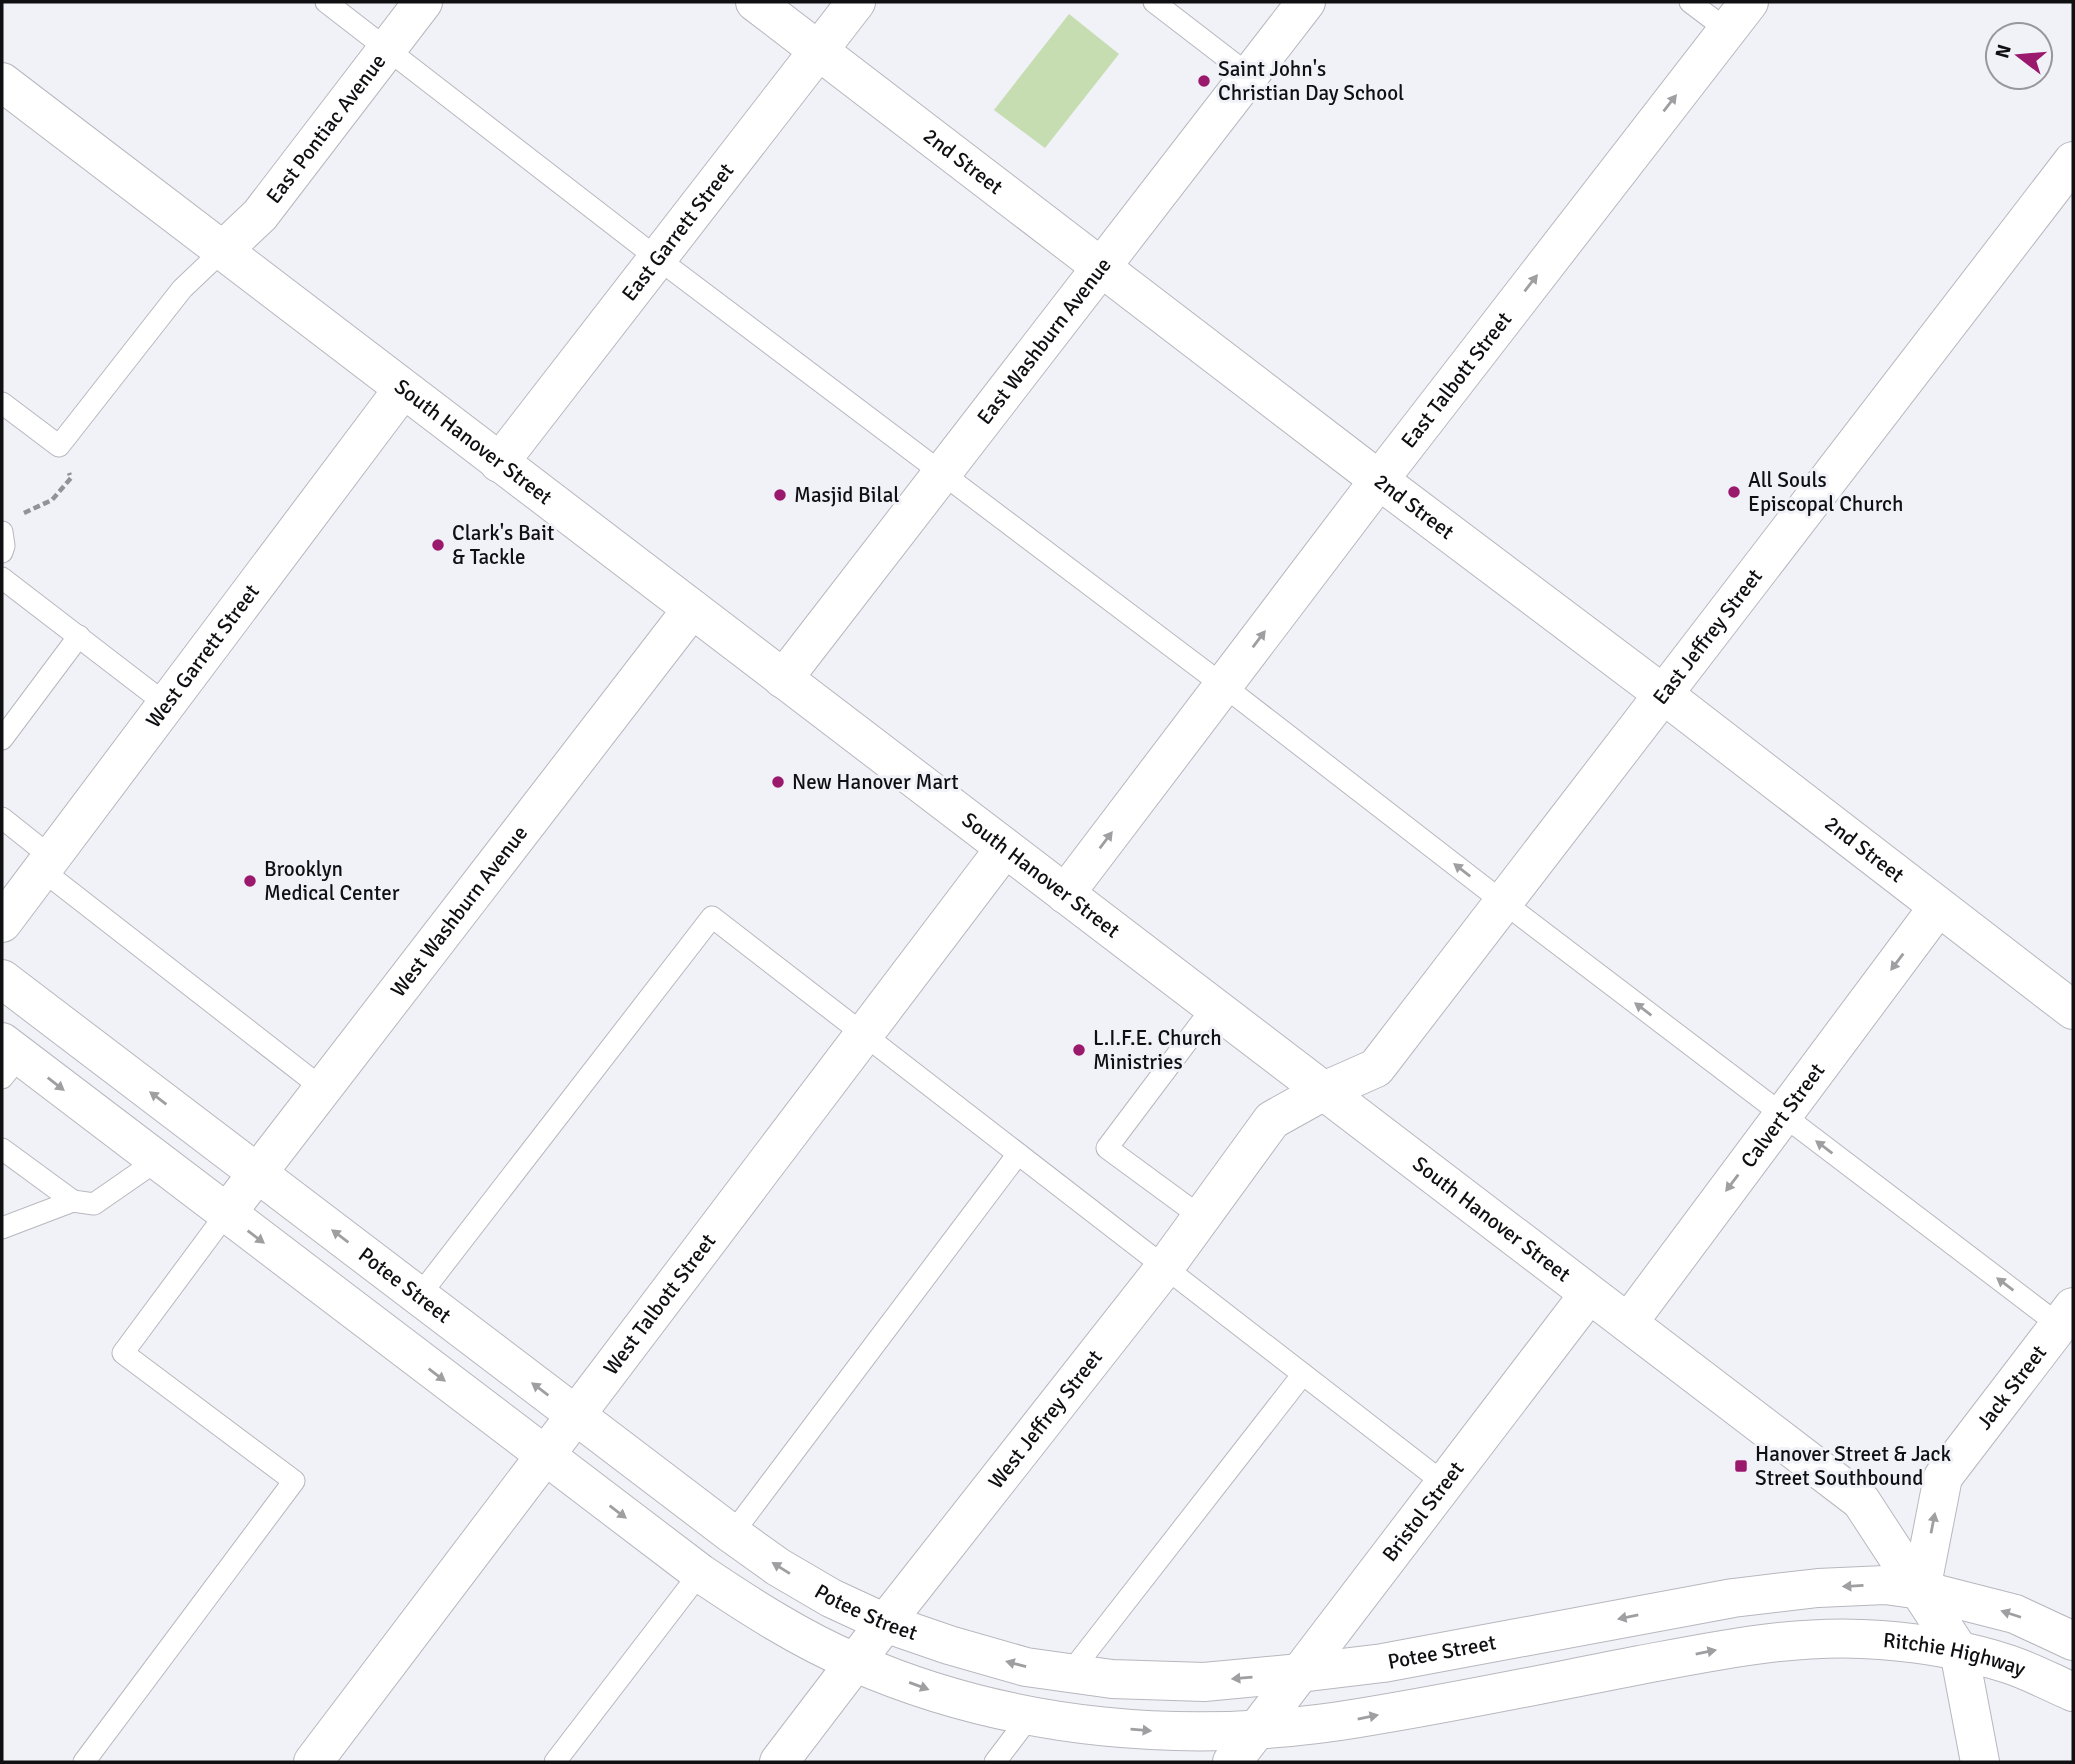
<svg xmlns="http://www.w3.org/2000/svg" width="2075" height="1764" font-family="Signika,sans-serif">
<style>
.green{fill:#c6ddb1}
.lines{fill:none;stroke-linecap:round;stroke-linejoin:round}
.service-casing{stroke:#b7b7be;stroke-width:23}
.minor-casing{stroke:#b7b7be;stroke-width:40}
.secondary-casing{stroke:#b7b7be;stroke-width:40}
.primary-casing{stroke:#b7b7be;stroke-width:40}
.path{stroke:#929297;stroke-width:4.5;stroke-dasharray:7 3.5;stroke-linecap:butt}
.service{stroke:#fff;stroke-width:21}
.minor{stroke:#fff;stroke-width:38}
.secondary{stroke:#fff;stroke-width:38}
.primary{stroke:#fff;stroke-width:38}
.oneway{fill:#9f9fa1}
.poi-dot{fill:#9b196c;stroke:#f1f1f8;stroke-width:2.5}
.labels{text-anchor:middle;stroke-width:6;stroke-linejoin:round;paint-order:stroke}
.poi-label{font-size:21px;fill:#101013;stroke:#f1f1f8;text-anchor:start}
.street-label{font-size:21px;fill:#101013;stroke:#f1f1f8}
</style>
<rect width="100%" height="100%" fill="#f1f1f8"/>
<polygon class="green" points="1069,14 1119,54 1045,148 994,110"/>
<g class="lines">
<defs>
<g id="service">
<polyline points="326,2 657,258 1224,686 1503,902 2059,1325"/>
<polyline points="1154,2 1249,75"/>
<polyline points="1690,2 1727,30"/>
<polyline points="2,403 59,446 182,289 222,251"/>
<polyline points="2,532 4,546 2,552"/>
<polyline points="2,578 166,704"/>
<polyline points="2,739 79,636"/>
<polyline points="2,818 51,857"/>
<polyline points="42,870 322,1088"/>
<polyline points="2,1078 20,1056"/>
<polyline points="2,1149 73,1201 2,1228"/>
<polyline points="73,1201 94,1204 156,1161"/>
<polyline points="1201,1217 1107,1148 1213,1007"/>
<polyline points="419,1296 712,917 1445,1484"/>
<polyline points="732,1534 1018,1154"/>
<polyline points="1070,1673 1303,1374"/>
<polyline points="84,1762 294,1481 123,1353 226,1214"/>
<polyline points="555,1762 700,1573"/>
<polyline points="995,1762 1030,1716"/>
</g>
<g id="minor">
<path id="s1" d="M755 2 1379 480 1663 694 2073 1010"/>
<path id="s2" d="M222 251 260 215 423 2"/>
<path id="s3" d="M499 463 856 2"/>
<path id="s4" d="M783 679 1306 2"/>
<path id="s5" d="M1065 894 1379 480 1749 2"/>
<path id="s6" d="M2 923 403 389"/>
<path id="s7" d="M226 1214 692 609"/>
<path id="s8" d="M1628 1323 1938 907"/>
<path id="s9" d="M1921 1590 1943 1477 2073 1307"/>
<path id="s10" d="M313 1762 1005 848"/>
<path id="s11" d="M779 1762 885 1623 1165 1267 1272 1120 1324 1091 1376 1068 2073 161"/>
<path id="s12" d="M1232 1762 1589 1294"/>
</g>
<g id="secondary">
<path id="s13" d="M2 82 1861 1501 1959 1651 1980 1762"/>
</g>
<g id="primary">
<path id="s14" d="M2 979 732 1534 778 1567 831 1598 885 1623 949 1645 1026 1667 1112 1679 1204 1682 1300 1673 1383 1663 1733 1598 1818 1588 1885 1585 1921 1590 2015 1614 2073 1641"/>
<path id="s15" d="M2 1042 700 1573C749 1606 800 1639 854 1662 1012 1731 1191 1746 1359 1718 1453 1703 1547 1683 1640 1665 1720 1650 1800 1633 1881 1640 1923 1643 1968 1651 2008 1664 2030 1671 2052 1683 2073 1692"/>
</g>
</defs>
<use href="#service" class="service-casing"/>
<use href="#minor" class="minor-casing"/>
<use href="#secondary" class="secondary-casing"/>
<use href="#primary" class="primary-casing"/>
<polyline class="path" points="24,513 52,500 71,478 69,473"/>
<use href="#service" class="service"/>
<use href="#minor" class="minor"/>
<use href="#secondary" class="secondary"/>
<use href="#primary" class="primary"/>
</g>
<defs><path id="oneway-solid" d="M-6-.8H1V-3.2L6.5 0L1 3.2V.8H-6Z" transform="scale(1.75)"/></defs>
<g class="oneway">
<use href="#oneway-solid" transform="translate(1670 103) rotate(-52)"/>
<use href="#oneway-solid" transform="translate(1531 283) rotate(-52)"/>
<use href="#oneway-solid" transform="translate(1259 639) rotate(-53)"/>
<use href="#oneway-solid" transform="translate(1106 840) rotate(-53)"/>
<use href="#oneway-solid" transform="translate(1462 870) rotate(-142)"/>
<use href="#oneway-solid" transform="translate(1897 962) rotate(127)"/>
<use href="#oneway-solid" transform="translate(1643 1009) rotate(-143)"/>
<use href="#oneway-solid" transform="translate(56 1084) rotate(38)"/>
<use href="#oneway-solid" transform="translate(158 1098) rotate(-143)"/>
<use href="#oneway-solid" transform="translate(1824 1147) rotate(-143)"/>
<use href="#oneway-solid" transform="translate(1732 1183) rotate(127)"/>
<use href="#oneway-solid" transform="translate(340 1236) rotate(-143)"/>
<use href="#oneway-solid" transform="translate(256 1237) rotate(37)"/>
<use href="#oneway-solid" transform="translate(2005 1284) rotate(-143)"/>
<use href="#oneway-solid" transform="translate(437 1375) rotate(37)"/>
<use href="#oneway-solid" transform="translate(540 1389) rotate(-143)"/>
<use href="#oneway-solid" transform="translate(618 1512) rotate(37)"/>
<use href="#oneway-solid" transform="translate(1933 1523) rotate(-79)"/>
<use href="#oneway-solid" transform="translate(781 1568) rotate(-148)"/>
<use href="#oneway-solid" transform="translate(1853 1586) rotate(177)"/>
<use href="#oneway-solid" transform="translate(2011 1614) rotate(-162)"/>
<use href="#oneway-solid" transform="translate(1628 1617) rotate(169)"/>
<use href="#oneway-solid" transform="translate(1706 1652) rotate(-11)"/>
<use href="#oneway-solid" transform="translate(1016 1664) rotate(-165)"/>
<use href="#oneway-solid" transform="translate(1242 1678) rotate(175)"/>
<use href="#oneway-solid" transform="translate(919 1686) rotate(20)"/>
<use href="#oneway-solid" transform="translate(1368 1717) rotate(-11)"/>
<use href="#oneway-solid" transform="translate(1141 1730) rotate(5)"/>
</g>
<g class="poi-dot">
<circle cx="1204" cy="81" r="7"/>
<circle cx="1734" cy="492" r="7"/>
<circle cx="780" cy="495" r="7"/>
<circle cx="438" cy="545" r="7"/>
<circle cx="778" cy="782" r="7"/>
<circle cx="250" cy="881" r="7"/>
<circle cx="1079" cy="1050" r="7"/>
<rect x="1734" y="1459" width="14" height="14" rx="3.5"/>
</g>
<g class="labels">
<g class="poi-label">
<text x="1218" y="76">Saint John's<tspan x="1218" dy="24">Christian Day School</tspan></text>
<text x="1748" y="487">All Souls<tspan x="1748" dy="24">Episcopal Church</tspan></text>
<text x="794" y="502">Masjid Bilal</text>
<text x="452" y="540">Clark's Bait<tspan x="452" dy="24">&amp; Tackle</tspan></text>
<text x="792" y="789">New Hanover Mart</text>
<text x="264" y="876">Brooklyn<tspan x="264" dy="24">Medical Center</tspan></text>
<text x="1093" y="1045">L.I.F.E. Church<tspan x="1093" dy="24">Ministries</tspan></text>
<text x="1755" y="1461">Hanover Street &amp; Jack<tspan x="1755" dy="24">Street Southbound</tspan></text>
</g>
<g class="street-label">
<text dy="7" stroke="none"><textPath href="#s2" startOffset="161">East Pontiac Avenue</textPath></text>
<text dy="7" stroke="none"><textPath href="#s1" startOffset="262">2nd Street</textPath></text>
<text dy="7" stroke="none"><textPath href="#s3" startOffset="292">East Garrett Street</textPath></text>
<text dy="7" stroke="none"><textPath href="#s4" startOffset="427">East Washburn Avenue</textPath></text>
<text dy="7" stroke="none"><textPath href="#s5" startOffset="646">East Talbott Street</textPath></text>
<text dy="7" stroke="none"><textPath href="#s13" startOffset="593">South Hanover Street</textPath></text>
<text dy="7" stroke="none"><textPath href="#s1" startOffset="830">2nd Street</textPath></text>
<text dy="7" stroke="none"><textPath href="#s11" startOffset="1470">East Jeffrey Street</textPath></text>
<text dy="7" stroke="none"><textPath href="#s6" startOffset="334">West Garrett Street</textPath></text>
<text dy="7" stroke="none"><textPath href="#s1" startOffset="1396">2nd Street</textPath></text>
<text dy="7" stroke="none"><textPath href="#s13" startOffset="1307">South Hanover Street</textPath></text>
<text dy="7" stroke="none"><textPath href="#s7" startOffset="382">West Washburn Avenue</textPath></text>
<text dy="7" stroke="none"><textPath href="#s8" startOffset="259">Calvert Street</textPath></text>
<text dy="7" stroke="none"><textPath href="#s13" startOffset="1874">South Hanover Street</textPath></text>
<text dy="7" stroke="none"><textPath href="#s14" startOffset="506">Potee Street</textPath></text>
<text dy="7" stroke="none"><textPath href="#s10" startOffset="574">West Talbott Street</textPath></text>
<text dy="7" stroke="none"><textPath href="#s9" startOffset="228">Jack Street</textPath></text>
<text dy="7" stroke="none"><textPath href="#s11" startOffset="434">West Jeffrey Street</textPath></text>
<text dy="7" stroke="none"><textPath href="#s12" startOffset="315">Bristol Street</textPath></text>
<text dy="7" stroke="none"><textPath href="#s14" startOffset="1073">Potee Street</textPath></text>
<text dy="7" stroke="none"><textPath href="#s14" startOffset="1661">Potee Street</textPath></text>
<text dy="7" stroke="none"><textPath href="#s15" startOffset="2174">Ritchie Highway</textPath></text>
</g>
</g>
<rect width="2075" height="1764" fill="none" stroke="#101013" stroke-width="7"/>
<g transform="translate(2019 56) rotate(286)"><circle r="33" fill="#f1f1f8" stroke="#97979c" stroke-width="2"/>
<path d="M0-5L12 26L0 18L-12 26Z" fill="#9b196c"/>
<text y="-10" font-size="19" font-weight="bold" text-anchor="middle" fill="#101013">N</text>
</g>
</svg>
